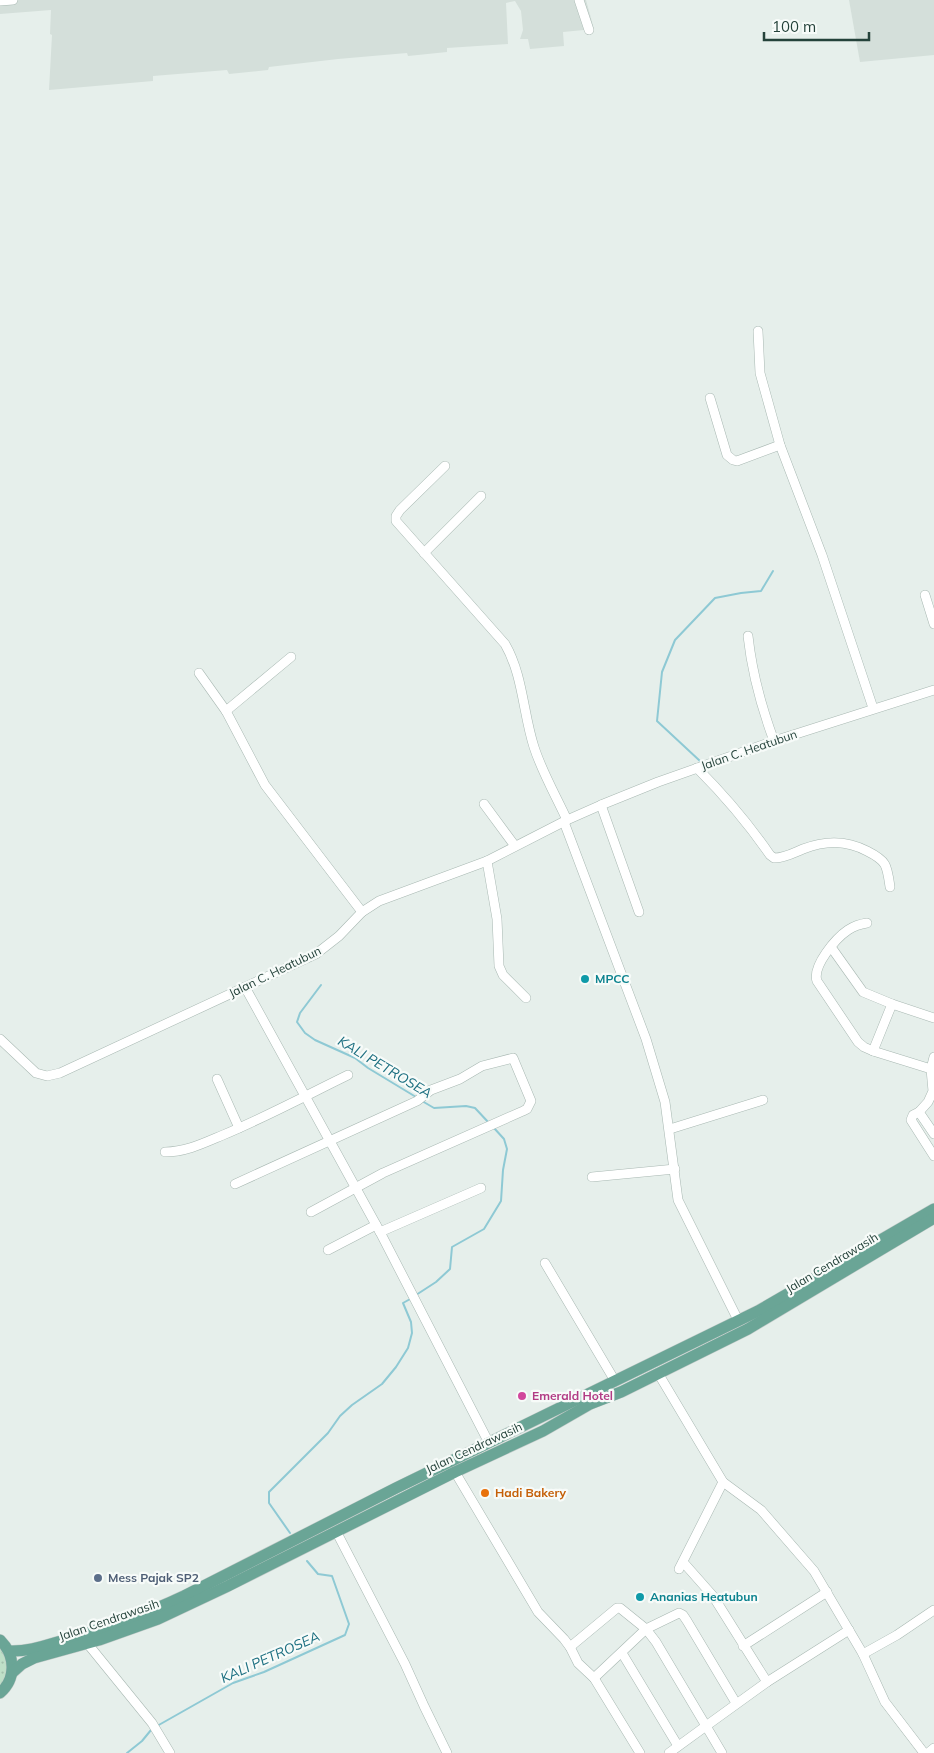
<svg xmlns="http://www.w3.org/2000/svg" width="934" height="1753" font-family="Mulish,sans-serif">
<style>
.built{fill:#d4dfda}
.grass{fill:url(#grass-dots)}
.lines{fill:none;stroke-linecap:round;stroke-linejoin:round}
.stream{stroke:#8ec9d4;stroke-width:2}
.minor-casing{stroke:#a8b8b2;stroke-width:10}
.major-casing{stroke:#c2cac8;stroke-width:12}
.minor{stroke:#fff;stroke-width:9}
.major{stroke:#6aa596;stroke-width:11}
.culture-dot{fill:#0f9aa8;stroke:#f7fbf9;stroke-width:2}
.hotel-dot{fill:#d1479c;stroke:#f7fbf9;stroke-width:2}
.food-dot{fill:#e8710a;stroke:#f7fbf9;stroke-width:2}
.service-dot{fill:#5c6f8a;stroke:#f7fbf9;stroke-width:2}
.labels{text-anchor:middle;stroke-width:4.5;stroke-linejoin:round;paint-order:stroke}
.street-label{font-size:12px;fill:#24423a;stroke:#f7fbf9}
.culture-label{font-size:12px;font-weight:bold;fill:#0d838f;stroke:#f7fbf9;text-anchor:start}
.hotel-label{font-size:12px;font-weight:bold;fill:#b23c85;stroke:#f7fbf9;text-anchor:start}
.food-label{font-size:12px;font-weight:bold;fill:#c56008;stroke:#f7fbf9;text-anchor:start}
.service-label{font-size:12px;font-weight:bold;fill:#4e5e75;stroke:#f7fbf9;text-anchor:start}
.water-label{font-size:14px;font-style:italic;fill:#1c6f80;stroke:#f7fbf9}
</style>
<defs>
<pattern id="grass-dots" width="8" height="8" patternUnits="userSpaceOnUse" patternTransform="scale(1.25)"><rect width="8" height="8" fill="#bfe0c8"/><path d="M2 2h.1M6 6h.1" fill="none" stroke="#a4c1ad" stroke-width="1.8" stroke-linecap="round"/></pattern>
</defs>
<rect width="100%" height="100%" fill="#e6efeb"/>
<g class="built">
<polygon points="0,0 586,0 594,29 563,32 564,46 530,49 528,39 520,39 523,30 521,11 515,1 510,2 506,3 508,44 447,48 447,52 408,56 407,53 338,59 269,67 268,70 229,74 227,70 153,76 153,81 49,90 52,35 50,34 51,10 0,14"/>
<polygon points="849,0 934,0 934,55 860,62"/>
</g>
<path class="grass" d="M0 1648C11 1663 8 1672 0 1687Z"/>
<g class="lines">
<g class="stream">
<polyline points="700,761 657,721 662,672 675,640 715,598 741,593 761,591 773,571"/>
<polyline points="321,985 300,1013 297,1022 305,1033 315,1040 355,1058 368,1068 416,1097"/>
<polyline points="422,1101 434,1108 466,1106 475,1108 489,1123"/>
<polyline points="416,1295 436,1282 450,1269 452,1247 484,1229 501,1201 503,1170 507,1149 504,1139 494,1128"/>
<polyline points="290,1533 269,1503 269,1492 328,1433 340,1416 352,1405 382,1384 396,1367 408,1348 412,1333 411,1322 403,1303 412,1298"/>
<polyline points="157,1726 233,1683 264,1672 345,1635 349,1624 332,1576 318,1574 307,1561"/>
<polyline points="127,1753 142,1741 151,1730"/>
</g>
<defs>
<g id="minor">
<polyline points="579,0 589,30"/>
<polyline points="0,1 13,0"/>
<polyline points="758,331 760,373 780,445 822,555 873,708"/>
<polyline points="710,398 727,455 733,460 737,461 780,445"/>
<path d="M445 466 400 510 396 516V521L505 644C523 675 523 713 534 747 542 772 556 796 567 820"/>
<polyline points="424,553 481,496"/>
<polyline points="925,595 934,624"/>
<path d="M748 636C752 673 761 706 774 741"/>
<polyline points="199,673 226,711 265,785 362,912"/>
<polyline points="226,711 291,657"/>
<path d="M697 768C724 795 748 823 770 855L774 858C785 858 793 853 803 849 826 840 846 840 867 851 887 861 887 865 890 887"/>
<polyline points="484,804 515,846"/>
<polyline points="601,805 639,912"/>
<polyline points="564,822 646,1039 665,1102 678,1200 738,1320"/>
<polyline points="487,861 497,919 499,966 503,975 526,998"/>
<path d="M867 923C860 924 854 926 848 930 836 938 812 966 817 981L858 1042 864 1047 873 1051"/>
<polyline points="831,947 863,992 892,1004"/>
<polyline points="245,987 380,1232 489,1443"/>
<polyline points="0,1039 36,1073 47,1076 60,1073 316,954 339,936 362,912 379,901 487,861 567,820 601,805 658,782 774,741 934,690"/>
<polyline points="934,1057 931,1069 933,1091 928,1102 919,1112 934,1134"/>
<polyline points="931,1069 873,1051 892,1004 934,1018"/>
<polyline points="217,1079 239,1128"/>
<polyline points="919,1112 913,1115 911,1120 934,1156"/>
<polyline points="670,1129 763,1100"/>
<path d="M165 1152C186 1152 204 1143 223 1135 266 1117 307 1095 348 1075"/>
<polyline points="592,1177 675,1169"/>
<polyline points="235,1184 417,1101 431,1090 460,1079 482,1066 513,1058 531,1101 527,1109 523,1111 383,1173 311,1212"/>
<polyline points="380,1232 481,1188"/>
<polyline points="328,1250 376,1225"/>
<polyline points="545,1263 615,1381"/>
<polyline points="658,1373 723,1482 761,1510 814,1571 863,1654 897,1635 934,1610"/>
<polyline points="455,1472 538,1612 564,1639 570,1647 578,1663 594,1678 640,1753"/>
<polyline points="336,1531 405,1664 424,1706 447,1753"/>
<polyline points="683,1562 713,1596 767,1682"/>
<polyline points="679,1569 723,1482"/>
<polyline points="87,1643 152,1723 170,1753"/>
<polyline points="743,1646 827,1592"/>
<polyline points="570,1647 617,1608 620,1608 646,1629 656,1642 706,1726 669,1753"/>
<polyline points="622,1653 678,1746"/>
<polyline points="863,1654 885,1702 924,1753"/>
<polyline points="594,1678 646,1629 679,1613 683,1615 687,1621 736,1703"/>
<polyline points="722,1753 706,1726 767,1682 849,1630"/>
<polyline points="928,1753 934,1748"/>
</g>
<g id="major">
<path d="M0 1640C15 1655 17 1678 0 1693"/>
<path d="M9 1651C27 1652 44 1646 61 1641 104 1629 144 1615 184 1596L396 1488 758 1311 934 1209"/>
<polyline points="12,1673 22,1664 34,1658 99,1640 158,1619 228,1586 455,1472 543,1431 590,1404 621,1392 748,1329 934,1218"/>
</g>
</defs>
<use href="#minor" class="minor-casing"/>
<use href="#major" class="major-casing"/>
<use href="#minor" class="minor"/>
<use href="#major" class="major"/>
</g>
<g class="culture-dot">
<circle cx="585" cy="979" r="5"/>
<circle cx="640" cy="1597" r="5"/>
</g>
<circle class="hotel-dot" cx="522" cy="1396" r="5"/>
<circle class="food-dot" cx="485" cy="1493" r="5"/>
<circle class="service-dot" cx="98" cy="1578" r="5"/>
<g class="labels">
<g class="street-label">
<text transform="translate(749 750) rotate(-19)" y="4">Jalan C. Heatubun</text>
<text transform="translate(275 972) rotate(-26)" y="4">Jalan C. Heatubun</text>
<text transform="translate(832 1263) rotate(-31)" y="4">Jalan Cendrawasih</text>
<text transform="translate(474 1448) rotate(-25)" y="4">Jalan Cendrawasih</text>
<text transform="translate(109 1620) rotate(-19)" y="4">Jalan Cendrawasih</text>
</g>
<g class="culture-label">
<text x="595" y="983">MPCC</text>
<text x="650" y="1601">Ananias Heatubun</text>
</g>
<g class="hotel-label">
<text x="532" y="1400">Emerald Hotel</text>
</g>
<g class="food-label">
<text x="495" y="1497">Hadi Bakery</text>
</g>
<g class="service-label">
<text x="108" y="1582">Mess Pajak SP2</text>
</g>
<g class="water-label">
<text transform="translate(385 1067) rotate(31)" y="5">KALI PETROSEA</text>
<text transform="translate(270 1657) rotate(-24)" y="5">KALI PETROSEA</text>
</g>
</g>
<path d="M764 32v8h105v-8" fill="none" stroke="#24423a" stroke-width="2.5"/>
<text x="772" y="32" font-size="15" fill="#24423a" stroke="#f7fbf9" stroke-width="4" paint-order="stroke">100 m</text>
</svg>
